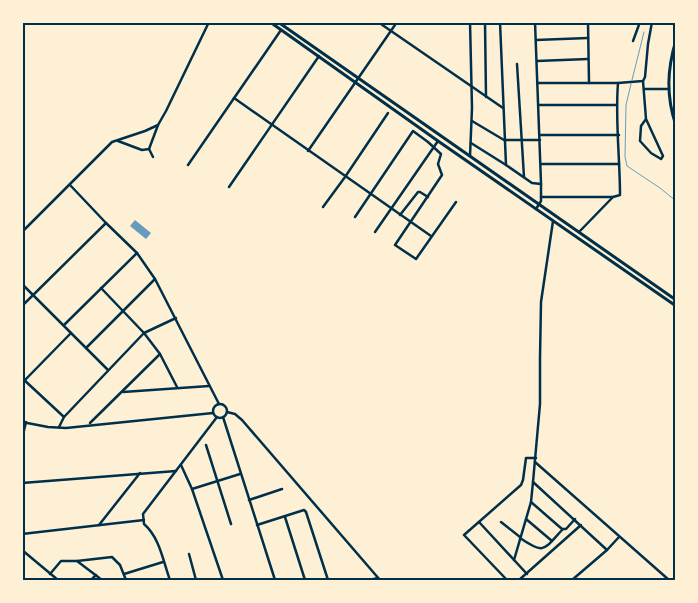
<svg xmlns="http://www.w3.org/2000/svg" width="698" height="603" font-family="Raleway,sans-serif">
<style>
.water{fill:#669bbc}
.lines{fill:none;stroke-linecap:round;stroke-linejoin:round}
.stream{stroke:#669bbc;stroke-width:1}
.minor{stroke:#003049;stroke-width:2.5}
.secondary{stroke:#003049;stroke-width:3}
.neatline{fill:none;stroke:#003049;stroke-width:2}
</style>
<rect width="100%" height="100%" fill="#fdf0d5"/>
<polygon class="water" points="135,220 151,233 146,239 130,226"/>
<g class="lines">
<g class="stream">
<polyline points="632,80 644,32"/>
<polyline points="631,84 626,105 625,157 627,166 660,188 676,201"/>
</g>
<g class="minor">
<polyline points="378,22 503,108"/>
<polyline points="485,22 486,97"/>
<polyline points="500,22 506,165"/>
<polyline points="535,22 541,183 541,201 536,209"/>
<polyline points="588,22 589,83"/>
<polyline points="602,22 608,22"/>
<polyline points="536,40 588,38"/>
<polyline points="633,41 640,22"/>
<polyline points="537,61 588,59"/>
<polyline points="517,64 524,177"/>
<polyline points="643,81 646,119 663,156 661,159 651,153 640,141 641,126 646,119"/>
<polyline points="538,83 618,83 643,81 645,77 648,44 652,22"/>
<polyline points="645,89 668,89"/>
<polyline points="234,98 431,236"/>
<polyline points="539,105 616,105"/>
<polyline points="472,121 504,140 540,140"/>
<polyline points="540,135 619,135"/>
<polyline points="118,141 142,150 149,149 158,125"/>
<polyline points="471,143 506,165 532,183 541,184"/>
<polyline points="149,149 153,157"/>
<polyline points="308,151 397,22"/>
<polyline points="470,156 472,108 470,22"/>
<polyline points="541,164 619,164"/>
<polyline points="188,165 281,30"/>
<polyline points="70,185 106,223 137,253 155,279 219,404"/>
<polyline points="229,187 319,56"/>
<path d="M541 197H613L620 195C620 158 615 120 618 83"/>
<polyline points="323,207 345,177 388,113"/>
<polyline points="400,215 418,192 420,192 428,197"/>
<polyline points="355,217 413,131 428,142 441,154 438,164 442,175 395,245 416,259 456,202"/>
<polyline points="22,232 112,142 145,131 158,125 166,111 209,22"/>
<polyline points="375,232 438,141"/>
<polyline points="579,232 613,197"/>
<polyline points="22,284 108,370"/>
<polyline points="101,288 144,333 160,354 177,387"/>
<polyline points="22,306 106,223"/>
<polyline points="64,325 137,253"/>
<polyline points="86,348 155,279"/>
<polyline points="22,378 64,417 144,333 176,318"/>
<polyline points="25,380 71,333"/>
<polyline points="123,392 209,386"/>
<circle cx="220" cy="411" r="7"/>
<polyline points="227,412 235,414 242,420 380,580"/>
<polyline points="223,417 275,580"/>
<polyline points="22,422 48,427 66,428 213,413"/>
<polyline points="90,423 160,354"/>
<polyline points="59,427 64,417"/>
<polyline points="22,439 26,422"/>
<polyline points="206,445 231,524"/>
<polyline points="535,462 669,580"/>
<polyline points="181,465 192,489 223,580"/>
<polyline points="533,482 607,550"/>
<polyline points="22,483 176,471"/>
<polyline points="192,489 240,474"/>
<polyline points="249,500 282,489"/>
<polyline points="531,502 562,529 566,529 575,519"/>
<polyline points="285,517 305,580"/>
<polyline points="526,519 552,541"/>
<polyline points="479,522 527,574"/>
<polyline points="501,522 520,537"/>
<polyline points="99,525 140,473"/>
<polyline points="257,525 304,510 306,512 328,580"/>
<polyline points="22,534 144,520"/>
<path d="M520 538C545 555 543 550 563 529"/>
<polyline points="22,550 58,580"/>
<polyline points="189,554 196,580"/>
<polyline points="514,560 531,502 533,482 540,404 540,358 541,302 553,221"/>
<polyline points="77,561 112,557 120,565 126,580"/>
<polyline points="50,574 61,561 77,561 102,580"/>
<polyline points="124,574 163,562"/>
<polyline points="91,580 96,575"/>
<path d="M170 580C163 561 160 538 144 524L143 514 217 417"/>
<polyline points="369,580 378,578"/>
<polyline points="507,580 464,535 521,485 523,480 526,458 536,458"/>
<polyline points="519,580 581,525"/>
<polyline points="572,580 607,550 619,537"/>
</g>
<g class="secondary">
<polyline points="270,22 438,141 676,306"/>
<polyline points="278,22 676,300"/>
<path d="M676 40C667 70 666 96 676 126"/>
</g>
</g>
<rect width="698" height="603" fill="none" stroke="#fdf0d5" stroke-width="48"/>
<rect x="24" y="24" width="650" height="555" class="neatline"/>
</svg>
